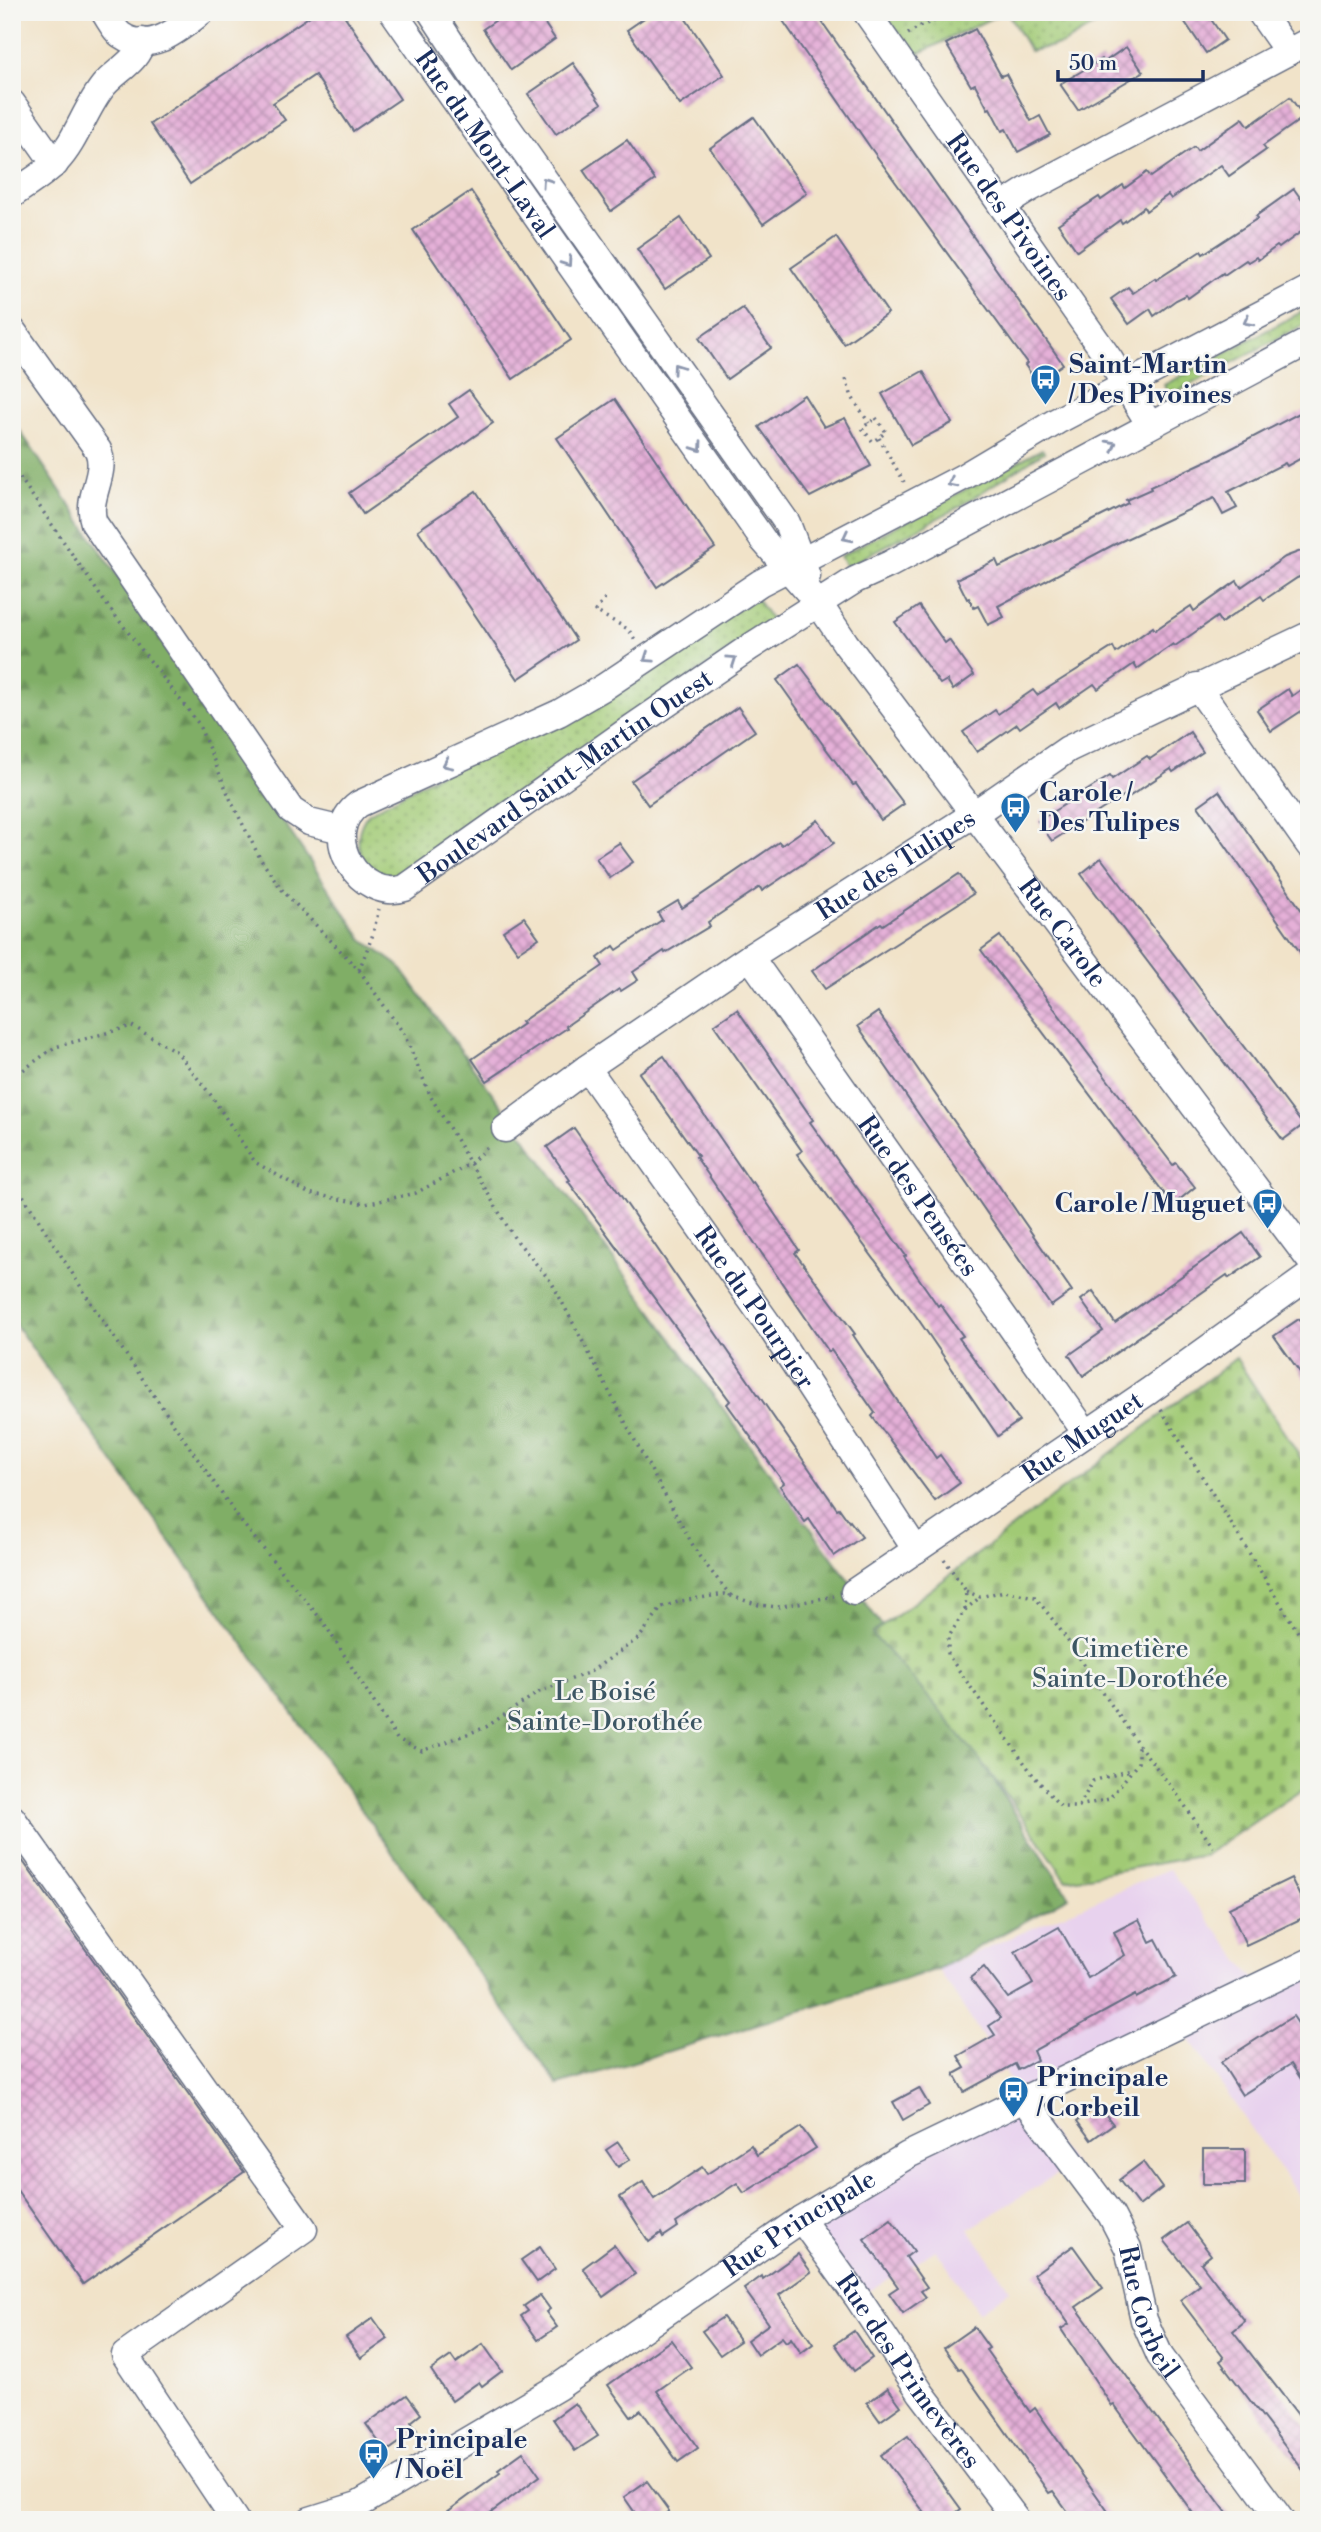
<svg xmlns="http://www.w3.org/2000/svg" width="1321" height="2532" font-family="'Libre Bodoni',serif">
<style>
.built{fill:#e8d2ee}
.grass{fill:url(#grass-dots);stroke:#5e7c6a;stroke-width:2}
.forest{fill:url(#forest-firs);stroke:#4e6e62;stroke-width:2}
.cemetery{fill:url(#cemetery-stones);stroke:#5e7c6a;stroke-width:2}
.building{fill:url(#building-cross-hatch)}
.lines{fill:none;stroke-linecap:round;stroke-linejoin:round}
.minor-casing{stroke:#666e83;stroke-width:29}
.path{stroke:#666e83;stroke-width:3.5;stroke-dasharray:2 5;stroke-linecap:butt}
.minor{stroke:#fff;stroke-width:26}
.oneway{stroke:#8d97ae}
.labels{text-anchor:middle;stroke-width:5;stroke-linejoin:round;paint-order:stroke}
.street-label{font-size:26px;fill:#1b2f5e;stroke:#f6f6f2}
.poi-label{font-size:26px;font-weight:bold;fill:#1b2f5e;stroke:#f6f6f2;text-anchor:start}
.park-label{font-size:26px;fill:#3c5664;stroke:#f6f6f2}
</style>
<defs>
<pattern id="grass-dots" width="8" height="8" patternUnits="userSpaceOnUse" patternTransform="scale(1.75)"><rect width="8" height="8" fill="#a1ca75"/><path d="M2 2h.1M6 6h.1" fill="none" stroke="#82a463" stroke-width="1.8" stroke-linecap="round"/></pattern>
<pattern id="forest-firs" width="22" height="20" patternUnits="userSpaceOnUse" patternTransform="scale(1.75)"><rect width="22" height="20" fill="#80ae66"/><path d="M5 1l3.5 6h-7zM16 11l3.5 6h-7z" fill="#688e57"/></pattern>
<pattern id="cemetery-stones" width="16" height="16" patternUnits="userSpaceOnUse" patternTransform="scale(1.75)"><rect width="16" height="16" fill="#a1ca75"/><path d="M2 7V4a2 2 0 0 1 4 0v3zM10 15v-3a2 2 0 0 1 4 0v3z" fill="#82a463"/></pattern>
<pattern id="building-cross-hatch" width="8" height="8" patternUnits="userSpaceOnUse" patternTransform="scale(1.75)"><rect width="8" height="8" fill="#e5b0d8"/><path d="M0 0l8 8M0 8l8-8" fill="none" stroke="#b990b2"/></pattern>
</defs>
<rect width="100%" height="100%" fill="#f6f6f2"/>
<filter id="ink" filterUnits="userSpaceOnUse"><feTurbulence type="fractalNoise" baseFrequency=".0143" numOctaves="2"/><feDisplacementMap in="SourceGraphic" scale="14" xChannelSelector="R" yChannelSelector="G"/><feConvolveMatrix kernelMatrix="1 2 1 2 8 2 1 2 1" color-interpolation-filters="sRGB"/></filter>
<filter id="wash" filterUnits="userSpaceOnUse"><feTurbulence type="fractalNoise" baseFrequency=".00686" numOctaves="4" result="noise"/><feDisplacementMap in="SourceGraphic" scale="28" xChannelSelector="R" yChannelSelector="G"/><feGaussianBlur stdDeviation="1.57" result="paint"/><feColorMatrix in="noise" values="0 0 0 0 0 0 0 0 0 0 0 0 0 0 0 0 0 1.4 0 .05"/><feComposite in="paint" operator="in"/></filter>
<g filter="url(#wash)">
<rect width="100%" height="100%" fill="#f1e3c9"/>
<polygon class="built" points="1169,1869 1259,1985 1309,1962 1309,2211 1179,2024 1025,2099 1073,2164 969,2229 1010,2290 978,2312 936,2250 858,2298 801,2219 1024,2100 938,1969"/>
<g class="grass">
<polygon points="882,12 1004,12 916,55"/>
<polygon points="1007,12 1103,12 1107,18 1063,44 1030,51"/>
<polygon points="1309,308 1309,322 1169,396 1164,385"/>
<polygon points="1042,449 1044,452 959,507 846,567 840,556"/>
<path d="M756 598 772 621 404 874C366 882 344 842 369 813Z"/>
</g>
<polygon class="forest" points="12,419 363,940 399,966 984,1765 1069,1897 938,1969 558,2085 12,1320"/>
<path class="cemetery" d="M1236 1358 1309 1471V1785L1205 1855 1066 1880C1008 1792 944 1711 872 1634Z"/>
<g id="blocks">
<g class="building">
<polygon points="316,12 342,12 400,99 353,131 315,75 273,103 285,120 190,184 150,124"/>
<polygon points="508,12 537,12 555,39 511,70 483,29"/>
<polygon points="653,12 681,12 724,75 680,105 627,30"/>
<polygon points="777,12 815,12 1063,364 1037,382 1025,365 1027,363 870,147"/>
<polygon points="1178,12 1206,12 1225,40 1206,53"/>
<polygon points="975,29 1001,76 1006,74 1031,121 1040,116 1050,135 1018,152 1006,129 1002,131 990,108 988,109 975,84 971,86 946,44"/>
<polygon points="1126,47 1143,72 1078,110 1060,84 1102,59 1104,62"/>
<polygon points="573,63 601,104 556,134 528,94"/>
<polygon points="1290,97 1304,117 1263,146 1266,150 1229,176 1221,165 1171,199 1168,195 1146,211 1144,207 1122,223 1120,220 1077,251 1058,224 1099,197 1101,200 1123,185 1125,188 1147,172 1151,177 1194,147 1197,151 1243,118 1249,126"/>
<polygon points="754,117 807,193 763,224 710,148"/>
<polygon points="627,140 655,180 611,211 583,170"/>
<polygon points="1294,189 1309,210 1309,226 1279,248 1277,246 1258,260 1256,257 1248,262 1246,260 1224,275 1223,273 1188,298 1186,295 1176,300 1154,316 1150,309 1129,324 1111,299 1128,287 1133,293 1155,278 1156,280 1201,251 1203,254 1258,218 1256,216"/>
<polygon points="471,191 571,340 513,379 413,230"/>
<polygon points="681,218 709,259 665,289 637,249"/>
<polygon points="836,237 888,313 844,344 791,268"/>
<polygon points="743,308 771,348 727,379 699,338"/>
<polygon points="923,371 952,423 911,445 882,394"/>
<polygon points="469,390 493,423 363,514 349,493 458,417 449,404"/>
<polygon points="804,395 824,427 845,418 871,466 810,497 759,427"/>
<polygon points="615,399 715,548 657,587 557,438"/>
<polygon points="1309,408 1309,454 1287,466 1285,463 1228,492 1237,508 1223,515 1214,498 1113,545 998,606 1004,617 988,625 978,606 974,608 969,598 967,599 957,579 996,560 999,567 1030,552 1128,503 1126,500 1151,489 1150,487 1217,456"/>
<polygon points="476,491 576,640 518,679 418,530"/>
<polygon points="1309,548 1309,573 1297,578 1264,600 1261,596 1221,623 1217,617 1175,646 1173,644 1137,669 1134,664 1098,689 1094,684 1059,708 1056,703 1020,728 1017,724 977,752 963,732 995,710 998,714 1033,690 1037,695 1113,647 1116,653 1153,627 1155,630 1191,606 1194,611 1237,581 1241,587 1285,557"/>
<polygon points="919,606 945,643 949,640 974,675 953,690 947,680 940,684 895,622"/>
<polygon points="799,664 904,804 881,820 856,784 853,785 824,746 777,680"/>
<polygon points="1309,684 1309,706 1271,731 1257,710 1288,689 1292,696"/>
<polygon points="738,707 755,731 648,805 631,781"/>
<polygon points="1190,732 1203,752 1173,772 1171,769 1130,796 1128,793 1052,841 1038,821 1110,776 1112,779 1147,756 1150,759"/>
<polygon points="1219,791 1309,921 1309,965 1198,806"/>
<polygon points="818,820 834,843 762,891 760,887 708,922 710,926 665,953 664,951 633,972 638,980 621,991 619,989 566,1026 567,1028 487,1081 472,1059 523,1024 521,1022 603,966 598,958 614,946 617,950 662,920 658,913 678,901 682,908 779,842 782,845"/>
<polygon points="619,843 633,862 610,878 596,858"/>
<polygon points="1101,858 1303,1125 1283,1140 1081,874"/>
<polygon points="959,874 973,894 825,989 812,971 881,923 883,925"/>
<polygon points="524,917 539,938 518,952 503,931"/>
<polygon points="1000,936 1107,1079 1173,1165 1176,1163 1195,1187 1173,1205 981,950"/>
<polygon points="737,1009 813,1120 810,1122 906,1256 904,1257 938,1306 940,1304 963,1336 959,1338 1019,1421 998,1436 916,1316 797,1154 802,1151 714,1025"/>
<polygon points="878,1012 1072,1291 1051,1306 858,1026"/>
<polygon points="664,1056 751,1183 753,1182 770,1207 799,1250 795,1253 855,1334 853,1335 936,1458 940,1455 960,1483 935,1501 872,1416 875,1413 831,1350 829,1352 696,1157 698,1156 639,1073"/>
<polygon points="574,1128 837,1509 839,1508 849,1522 850,1521 862,1537 834,1556 809,1519 805,1522 780,1486 784,1483 727,1404 730,1401 568,1181 570,1180 547,1147"/>
<polygon points="1243,1233 1260,1257 1229,1278 1227,1275 1083,1376 1069,1355 1103,1331 1081,1300 1093,1291 1115,1323"/>
<polygon points="1299,1319 1309,1333 1309,1385 1274,1336"/>
<polygon points="12,1846 244,2172 83,2284 12,2183"/>
<polygon points="1291,1878 1309,1915 1246,1945 1229,1908"/>
<polygon points="1139,1919 1150,1942 1156,1939 1176,1977 1136,1998 1135,1995 1033,2051 1037,2060 1018,2070 1015,2064 964,2092 954,2074 965,2068 958,2056 995,2035 989,2026 1001,2018 970,1978 984,1967 1008,1998 1033,1984 1015,1952 1059,1927 1088,1978 1125,1955 1114,1932"/>
<polygon points="1293,2016 1309,2040 1309,2091 1291,2064 1242,2095 1221,2062"/>
<polygon points="919,2088 929,2105 903,2120 893,2102"/>
<polygon points="1098,2105 1113,2124 1091,2140 1077,2121"/>
<polygon points="801,2127 816,2148 744,2193 737,2183 676,2223 678,2227 663,2237 661,2233 649,2242 620,2197 643,2182 654,2199 702,2167 707,2174 751,2145 757,2155"/>
<polygon points="618,2142 630,2159 618,2167 606,2150"/>
<rect x="1203" y="2149" width="42" height="35"/>
<polygon points="1143,2162 1162,2188 1139,2206 1119,2180"/>
<polygon points="891,2219 914,2251 906,2257 927,2287 921,2291 926,2297 903,2313 889,2293 898,2287 864,2239"/>
<polygon points="1187,2223 1211,2255 1201,2263 1245,2321 1233,2331 1309,2429 1309,2478 1220,2361 1224,2358 1180,2300 1200,2285 1164,2240"/>
<polygon points="614,2245 635,2274 603,2297 583,2268"/>
<polygon points="1073,2246 1103,2288 1076,2307 1232,2520 1198,2520 1114,2405 1112,2406 1061,2329 1069,2324 1034,2274"/>
<polygon points="540,2247 555,2269 537,2282 521,2260"/>
<polygon points="798,2254 811,2272 779,2295 813,2344 801,2353 791,2338 786,2342 782,2337 757,2355 747,2340 769,2324 744,2289 762,2276 763,2279"/>
<polygon points="540,2295 550,2309 546,2312 557,2327 538,2340 521,2316 528,2311 524,2306"/>
<polygon points="723,2317 740,2341 720,2355 702,2331"/>
<polygon points="373,2318 388,2339 361,2358 346,2337"/>
<polygon points="974,2327 989,2348 986,2350 1030,2412 1035,2408 1114,2520 1074,2520 1053,2491 1049,2493 961,2368 959,2369 944,2348"/>
<polygon points="854,2331 872,2358 854,2371 835,2344"/>
<polygon points="671,2340 691,2367 657,2391 698,2448 678,2462 641,2410 631,2417 608,2385"/>
<polygon points="483,2344 502,2371 482,2386 479,2382 452,2401 431,2370 451,2356 456,2363"/>
<polygon points="888,2388 901,2406 880,2421 867,2403"/>
<polygon points="407,2395 421,2414 411,2422 417,2430 386,2452 366,2424"/>
<polygon points="575,2403 598,2436 575,2451 553,2419"/>
<polygon points="908,2436 961,2509 946,2520 930,2520 881,2455"/>
<polygon points="523,2452 540,2476 481,2520 436,2520 500,2473 498,2470"/>
<polygon points="647,2481 669,2511 657,2520 640,2520 624,2497"/>
</g>
</g>
</g>
<g filter="url(#ink)">
<use href="#blocks" fill-opacity="0" stroke="#666e83" stroke-width="2"/>
<g class="lines">
<defs>
<g id="minor">
<path d="M104 12C109 19 114 30 121 35 150 55 179 29 201 12"/>
<path id="s1" d="M393 12 763 540 819 604 846 644 1309 1259"/>
<polyline points="431,12 489,101 787,523 807,576"/>
<path id="s2" d="M866 12 1110 360 1150 425"/>
<polyline points="1260,12 1288,52"/>
<polyline points="12,103 55,164"/>
<path d="M12 195C26 184 44 175 56 162 77 140 85 108 104 85 117 70 138 61 142 41"/>
<polyline points="1002,206 1029,189 1309,41"/>
<path id="s3" d="M1309 289 1057 421 965 476 760 583 604 687 559 713 359 804C317 834 360 903 405 888L627 731 750 647 855 580 890 564 1309 341"/>
<path d="M12 330 98 450C108 475 85 497 94 523L291 810 309 822 342 830"/>
<polyline points="1197,686 1309,845"/>
<path id="s4" d="M750 957 1086 1433"/>
<path id="s5" d="M587 1068 773 1331 916 1550"/>
<path id="s6" d="M505 1129 587 1068 750 957 974 814 1068 749 1309 635"/>
<path id="s7" d="M854 1592 1149 1391 1309 1276"/>
<polyline points="12,1818 304,2229 125,2355 235,2520"/>
<path id="s8" d="M1025 2100 1111 2215 1128 2248 1144 2320 1160 2356 1281 2520"/>
<path id="s9" d="M801 2219 858 2298 921 2393 1017 2520"/>
<path id="s10" d="M310 2520 358 2505 558 2387 801 2219 908 2155 1309 1962"/>
</g>
</defs>
<use href="#minor" class="minor-casing"/>
<g class="path">
<polyline points="908,34 918,27 958,12"/>
<polyline points="846,379 852,397 869,423"/>
<polygon points="876,418 886,432 873,442 862,428"/>
<polyline points="879,438 904,482"/>
<polyline points="12,466 104,601 198,723 232,803 261,860 283,891 359,970 404,1034 431,1097 513,1236 552,1283 642,1454 699,1556 731,1596"/>
<polyline points="605,599 595,611 628,629 636,641"/>
<polyline points="359,970 372,937 379,909"/>
<polyline points="12,1078 55,1047 132,1026 177,1052 210,1094 255,1162 308,1193 365,1204 416,1193 471,1163 489,1145"/>
<polyline points="12,1178 98,1314 239,1519 324,1623 397,1739 422,1751 486,1727 539,1692 590,1672 639,1638 662,1607 681,1601 725,1594 759,1605 778,1607 834,1596"/>
<polyline points="1161,1410 1309,1650"/>
<polyline points="944,1559 966,1591 965,1610 948,1638 948,1655 1033,1775 1061,1807 1075,1807 1109,1799 1138,1763 1138,1744"/>
<polyline points="966,1591 980,1597 1004,1591 1035,1597 1057,1625 1138,1744 1177,1794 1213,1847"/>
<polyline points="965,1610 979,1598"/>
<polyline points="1079,1806 1093,1781 1130,1770"/>
</g>
<use href="#minor" class="minor"/>
</g>
<defs><path id="oneway-chevron" d="M-2-3.5L2.5 0L-2 3.5" fill="none" stroke-width="1.6" stroke-linecap="round" stroke-linejoin="round" transform="scale(1.75)"/></defs>
<g class="oneway">
<use href="#oneway-chevron" transform="translate(546 182) rotate(-125)"/>
<use href="#oneway-chevron" transform="translate(567 262) rotate(55)"/>
<use href="#oneway-chevron" transform="translate(1248 321) rotate(152)"/>
<use href="#oneway-chevron" transform="translate(677 368) rotate(-125)"/>
<use href="#oneway-chevron" transform="translate(1112 445) rotate(-28)"/>
<use href="#oneway-chevron" transform="translate(698 447) rotate(55)"/>
<use href="#oneway-chevron" transform="translate(952 483) rotate(153)"/>
<use href="#oneway-chevron" transform="translate(847 537) rotate(153)"/>
<use href="#oneway-chevron" transform="translate(648 658) rotate(146)"/>
<use href="#oneway-chevron" transform="translate(732 660) rotate(-34)"/>
<use href="#oneway-chevron" transform="translate(447 764) rotate(156)"/>
</g>
</g>
<defs>
<symbol id="bus-pin" viewBox="-11 -11 22 30"><path d="M0 17L-7.5 6A9.5 9.5 0 1 1 7.5 6Z" fill="#1f6fb2" stroke="#f6f6f2"/><path d="M-5-6H5V4H4V6H2V4H-2V6H-4V4H-5ZM-3.5-4V0h7V-4ZM-3.5 1.2v1.5H-2V1.2ZM2 1.2v1.5H3.5V1.2Z" fill="#fff"/></symbol>
</defs>
<g fill-rule="evenodd">
<use href="#bus-pin" x="1028" y="362" width="35" height="47"/>
<use href="#bus-pin" x="998" y="790" width="35" height="47"/>
<use href="#bus-pin" x="1250" y="1186" width="35" height="47"/>
<use href="#bus-pin" x="996" y="2074" width="35" height="47"/>
<use href="#bus-pin" x="356" y="2436" width="35" height="47"/>
</g>
<g class="labels">
<g class="street-label">
<text dy="9" stroke="none"><textPath href="#s1" startOffset="161">Rue du Mont-Laval</textPath></text>
<text dy="9" stroke="none"><textPath href="#s2" startOffset="250">Rue des Pivoines</textPath></text>
<text dy="9" stroke="none"><textPath href="#s3" startOffset="1409">Boulevard Saint-Martin Ouest</textPath></text>
<text dy="9" stroke="none"><textPath href="#s6" startOffset="472">Rue des Tulipes</textPath></text>
<text dy="9" stroke="none"><textPath href="#s1" startOffset="1139">Rue Carole</textPath></text>
<text dy="9" stroke="none"><textPath href="#s4" startOffset="292">Rue des Pensées</textPath></text>
<text dy="9" stroke="none"><textPath href="#s5" startOffset="292">Rue du Pourpier</textPath></text>
<text dy="9" stroke="none"><textPath href="#s7" startOffset="276">Rue Muguet</textPath></text>
<text dy="9" stroke="none"><textPath href="#s10" startOffset="574">Rue Principale</textPath></text>
<text dy="9" stroke="none"><textPath href="#s8" startOffset="248">Rue Corbeil</textPath></text>
<text dy="9" stroke="none"><textPath href="#s9" startOffset="186">Rue des Primevères</textPath></text>
</g>
<g class="poi-label">
<text x="1069" y="373">Saint-Martin<tspan x="1069" dy="30">/ Des Pivoines</tspan></text>
<text x="1039" y="801">Carole /<tspan x="1039" dy="30">Des Tulipes</tspan></text>
<text x="1245" y="1212" text-anchor="end">Carole / Muguet</text>
<text x="1037" y="2086">Principale<tspan x="1037" dy="30">/ Corbeil</tspan></text>
<text x="396" y="2448">Principale<tspan x="396" dy="30">/ Noël</tspan></text>
</g>
<g class="park-label">
<text x="1130" y="1657">Cimetière<tspan x="1130" dy="30">Sainte-Dorothée</tspan></text>
<text x="605" y="1700">Le Boisé<tspan x="605" dy="30">Sainte-Dorothée</tspan></text>
</g>
</g>
<rect width="1321" height="2532" fill="none" stroke="#f6f6f2" stroke-width="42"/>
<path d="M1058 70v10h145v-10" fill="none" stroke="#1b2f5e" stroke-width="3.5"/>
<text x="1069" y="70" font-size="21" fill="#1b2f5e" stroke="#f6f6f2" stroke-width="5" paint-order="stroke">50 m</text>
</svg>
